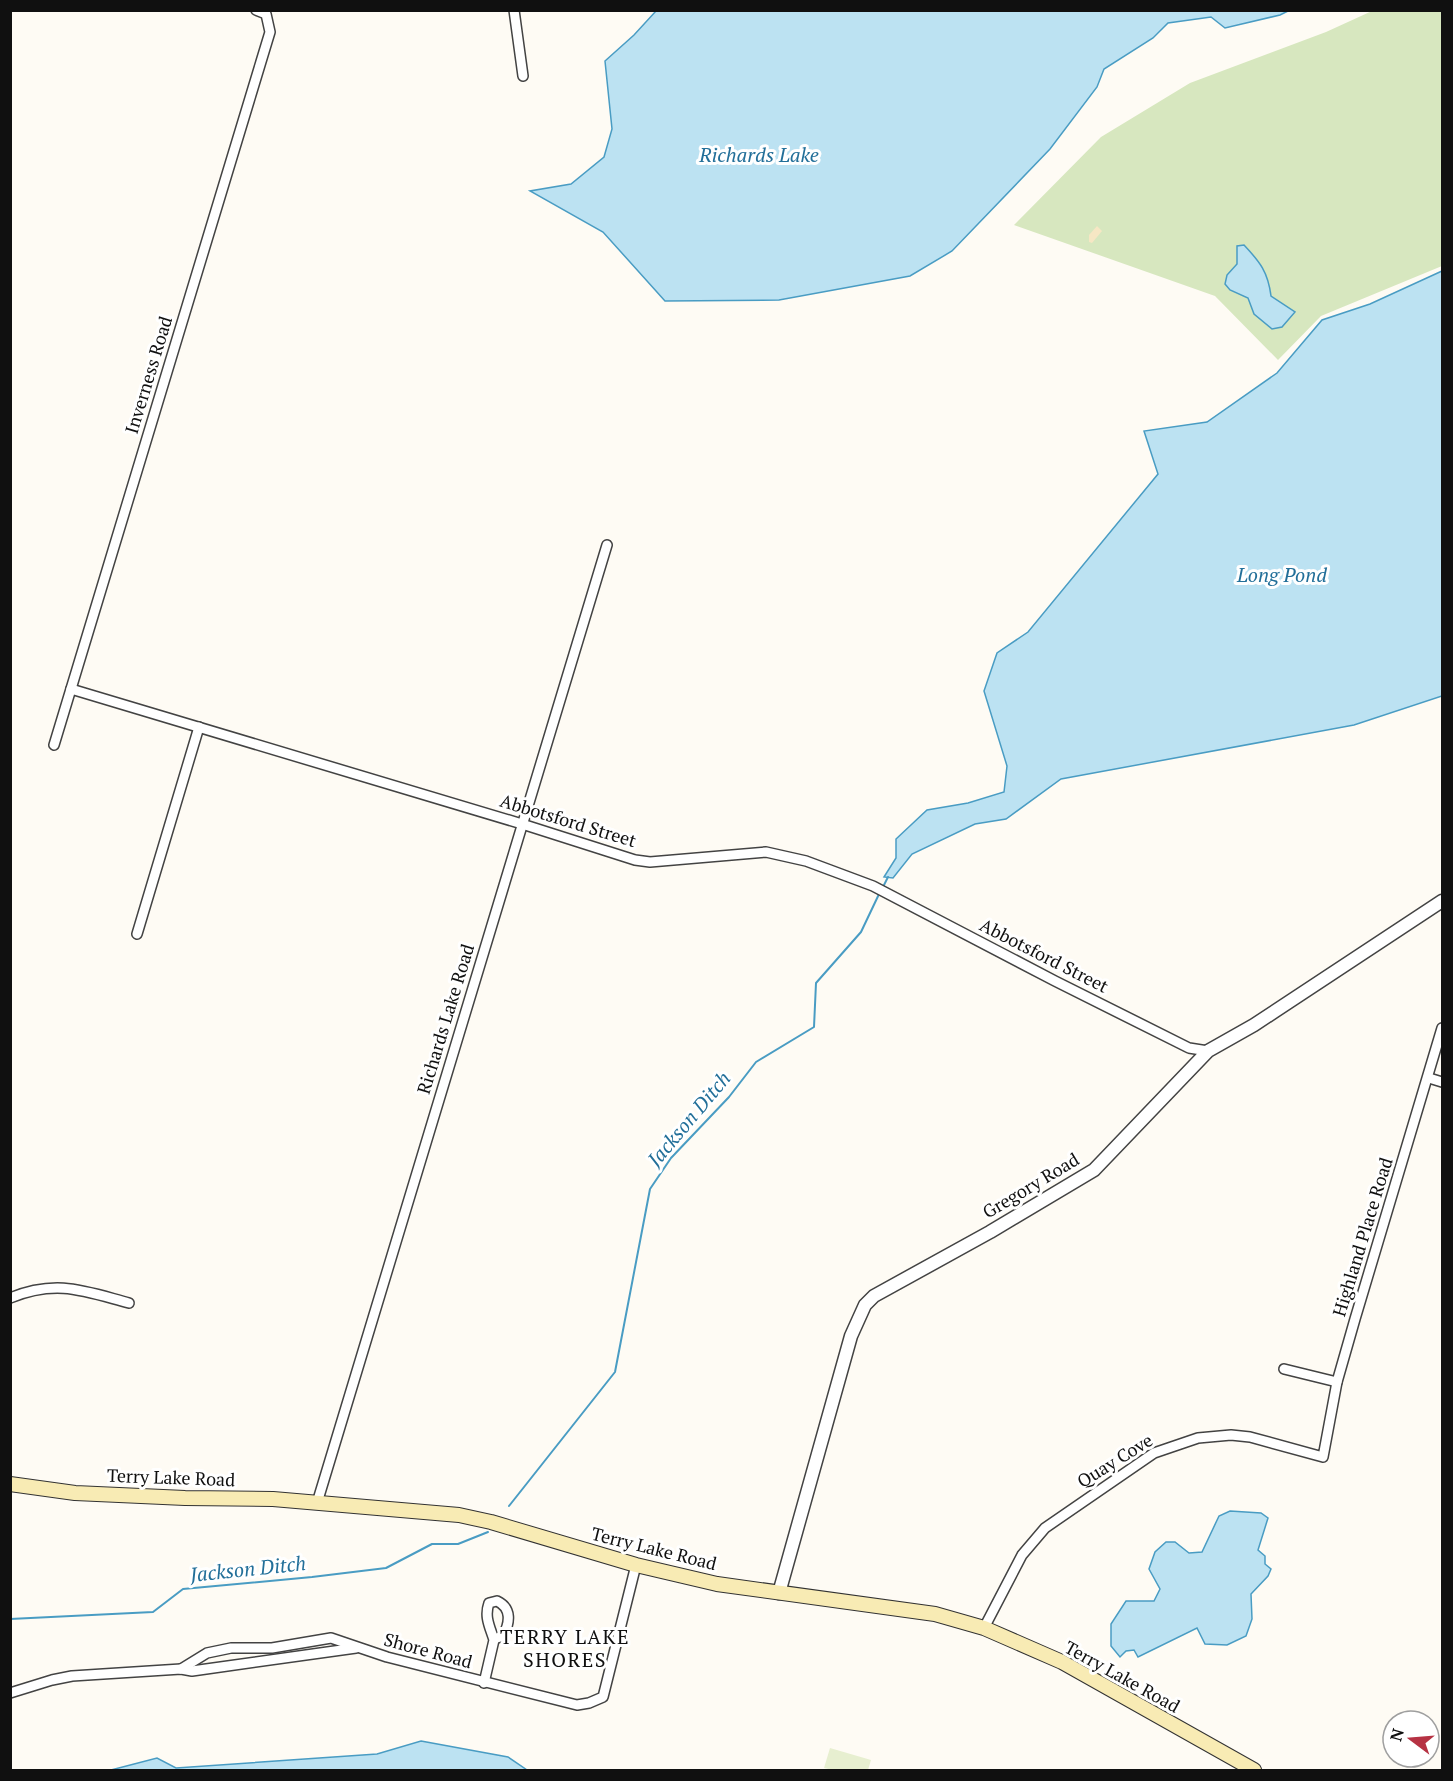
<svg xmlns="http://www.w3.org/2000/svg" width="1453" height="1781" font-family="'PT Serif',serif">
<style>
.green{fill:#d7e7bf}
.sand{fill:#f6e7c4}
.pitch{fill:#e7efd0}
.water{fill:#bce2f2;stroke:#499cc3;stroke-width:1.5}
.lines{fill:none;stroke-linecap:round;stroke-linejoin:round}
.stream{stroke:#499cc3;stroke-width:2}
.minor-casing{stroke:#434343;stroke-width:12}
.tertiary-casing{stroke:#434343;stroke-width:15}
.secondary-casing{stroke:#323232;stroke-width:16}
.minor{stroke:#fff;stroke-width:9}
.tertiary{stroke:#fff;stroke-width:12}
.secondary{stroke:#f8ebb4;stroke-width:14}
.labels{text-anchor:middle;stroke-width:6;stroke-linejoin:round;paint-order:stroke}
.street-label{font-size:18px;fill:#101010;stroke:#fff}
.water-label{font-size:20px;font-style:italic;fill:#226f99;stroke:#fff}
.neighbourhood-label{font-size:20px;letter-spacing:1.5px;fill:#101010;stroke:#fff}
</style>
<rect width="100%" height="100%" fill="#fefbf4"/>
<polygon class="green" points="1372,11 1442,11 1442,266 1321,316 1278,360 1215,296 1014,225 1101,137 1190,83 1326,32"/>
<polygon class="sand" points="1097,226 1102,231 1092,243 1089,242 1089,235"/>
<polygon class="pitch" points="830,1748 871,1760 868,1770 833,1770 824,1768"/>
<g class="water">
<polygon points="656,11 656,10 1288,11 1280,15 1225,28 1211,17 1168,23 1153,38 1104,69 1097,87 1050,149 952,251 910,276 779,300 665,301 603,232 530,191 571,184 604,157 612,129 605,61 634,35"/>
<path d="M1244 245C1260 262 1268 272 1271 296L1295 312 1282 327 1272 329 1254 314 1248 298 1230 290 1225 284 1227 275 1237 264V246Z"/>
<polygon points="1442,271 1442,696 1354,725 1061,779 1006,819 975,824 912,854 893,878 884,877 896,858 896,839 927,810 968,803 1004,792 1007,766 984,691 997,653 1028,632 1158,474 1144,431 1207,422 1277,373 1322,320 1370,304"/>
<polygon points="1230,1511 1261,1513 1268,1518 1258,1550 1265,1556 1265,1564 1271,1569 1268,1576 1251,1594 1252,1619 1246,1636 1227,1645 1205,1644 1197,1628 1138,1657 1134,1650 1126,1651 1120,1657 1111,1646 1111,1624 1126,1601 1154,1601 1160,1589 1149,1569 1155,1552 1166,1542 1175,1542 1189,1553 1202,1552 1219,1516"/>
<polygon points="421,1741 508,1757 527,1770 111,1770 157,1758 176,1768 377,1754"/>
</g>
<g class="lines">
<g class="stream">
<polyline points="883,887 888,877"/>
<polyline points="509,1506 615,1372 650,1189 671,1158 729,1097 756,1062 814,1027 816,983 861,932 880,892"/>
<polyline points="10,1619 153,1612 183,1589 312,1577 386,1568 432,1544 458,1544 488,1532"/>
</g>
<defs>
<g id="minor">
<polyline points="514,10 523,76"/>
<polyline points="71,689 522,824 635,860 650,862 766,852 806,861 873,886 1055,981 1189,1048 1208,1051"/>
<polyline points="54,745 270,32 266,14 256,10"/>
<polyline points="137,934 199,727"/>
<polyline points="1429,1078 1442,1082"/>
<path d="M10 1298C57 1279 84 1291 129 1303"/>
<polyline points="1284,1369 1337,1382"/>
<polyline points="317,1503 607,545"/>
<polyline points="984,1628 1022,1555 1045,1528 1154,1453 1198,1438 1231,1435 1250,1437 1323,1457 1337,1382 1355,1319 1442,1028"/>
<polyline points="181,1669 207,1653 231,1648 272,1648 331,1638 387,1657 577,1705 589,1703 603,1697 636,1565"/>
<path d="M484 1683 494 1640V1639L503 1636C510 1623 512 1608 497 1601L489 1603C484 1617 490 1627 494 1640"/>
<polyline points="10,1693 52,1680 72,1676 181,1669 192,1671 356,1648"/>
</g>
<polyline id="tertiary" points="779,1593 851,1336 865,1305 874,1296 990,1232 1094,1170 1208,1051 1254,1025 1442,901"/>
<polyline id="secondary" points="10,1484 75,1493 185,1498 273,1499 459,1515 491,1522 636,1565 717,1584 935,1614 984,1628 1062,1662 1254,1770"/>
</defs>
<use href="#minor" class="minor-casing"/>
<use href="#tertiary" class="tertiary-casing"/>
<use href="#secondary" class="secondary-casing"/>
<use href="#minor" class="minor"/>
<use href="#tertiary" class="tertiary"/>
<use href="#secondary" class="secondary"/>
</g>
<g class="labels">
<g class="street-label">
<text transform="translate(149 375) rotate(-73)" y="6">Inverness Road</text>
<text transform="translate(568 821) rotate(17)" y="6">Abbotsford Street</text>
<text transform="translate(1044 956) rotate(27)" y="6">Abbotsford Street</text>
<text transform="translate(446 1019) rotate(-73)" y="6">Richards Lake Road</text>
<text transform="translate(1031 1186) rotate(-31)" y="6">Gregory Road</text>
<text transform="translate(1363 1237) rotate(-73)" y="6">Highland Place Road</text>
<text transform="translate(1115 1461) rotate(-32)" y="6">Quay Cove</text>
<text transform="translate(171 1478) rotate(2)" y="6">Terry Lake Road</text>
<text transform="translate(654 1549) rotate(14)" y="6">Terry Lake Road</text>
<text transform="translate(428 1651) rotate(15)" y="6">Shore Road</text>
<text transform="translate(1122 1677) rotate(29)" y="6">Terry Lake Road</text>
</g>
<g class="water-label">
<text x="759" y="162">Richards Lake</text>
<text x="1282" y="582">Long Pond</text>
<text transform="translate(689 1119) rotate(-50)" y="7">Jackson Ditch</text>
<text transform="translate(248 1569) rotate(-6)" y="7">Jackson Ditch</text>
</g>
<g class="neighbourhood-label">
<text x="565" y="1644">TERRY LAKE<tspan x="565" dy="23">SHORES</tspan></text>
</g>
</g>
<rect width="1453" height="1781" fill="none" stroke="#101010" stroke-width="24"/>
<g transform="translate(1411 1739) rotate(286)"><circle r="28" fill="#ffffff" stroke="#9f9f9f" stroke-width="1.5"/>
<path d="M0-4.5L10 22L0 15L-10 22Z" fill="#b63243"/>
<text y="-9" font-size="16" font-weight="bold" text-anchor="middle" fill="#101010">N</text>
</g>
</svg>
